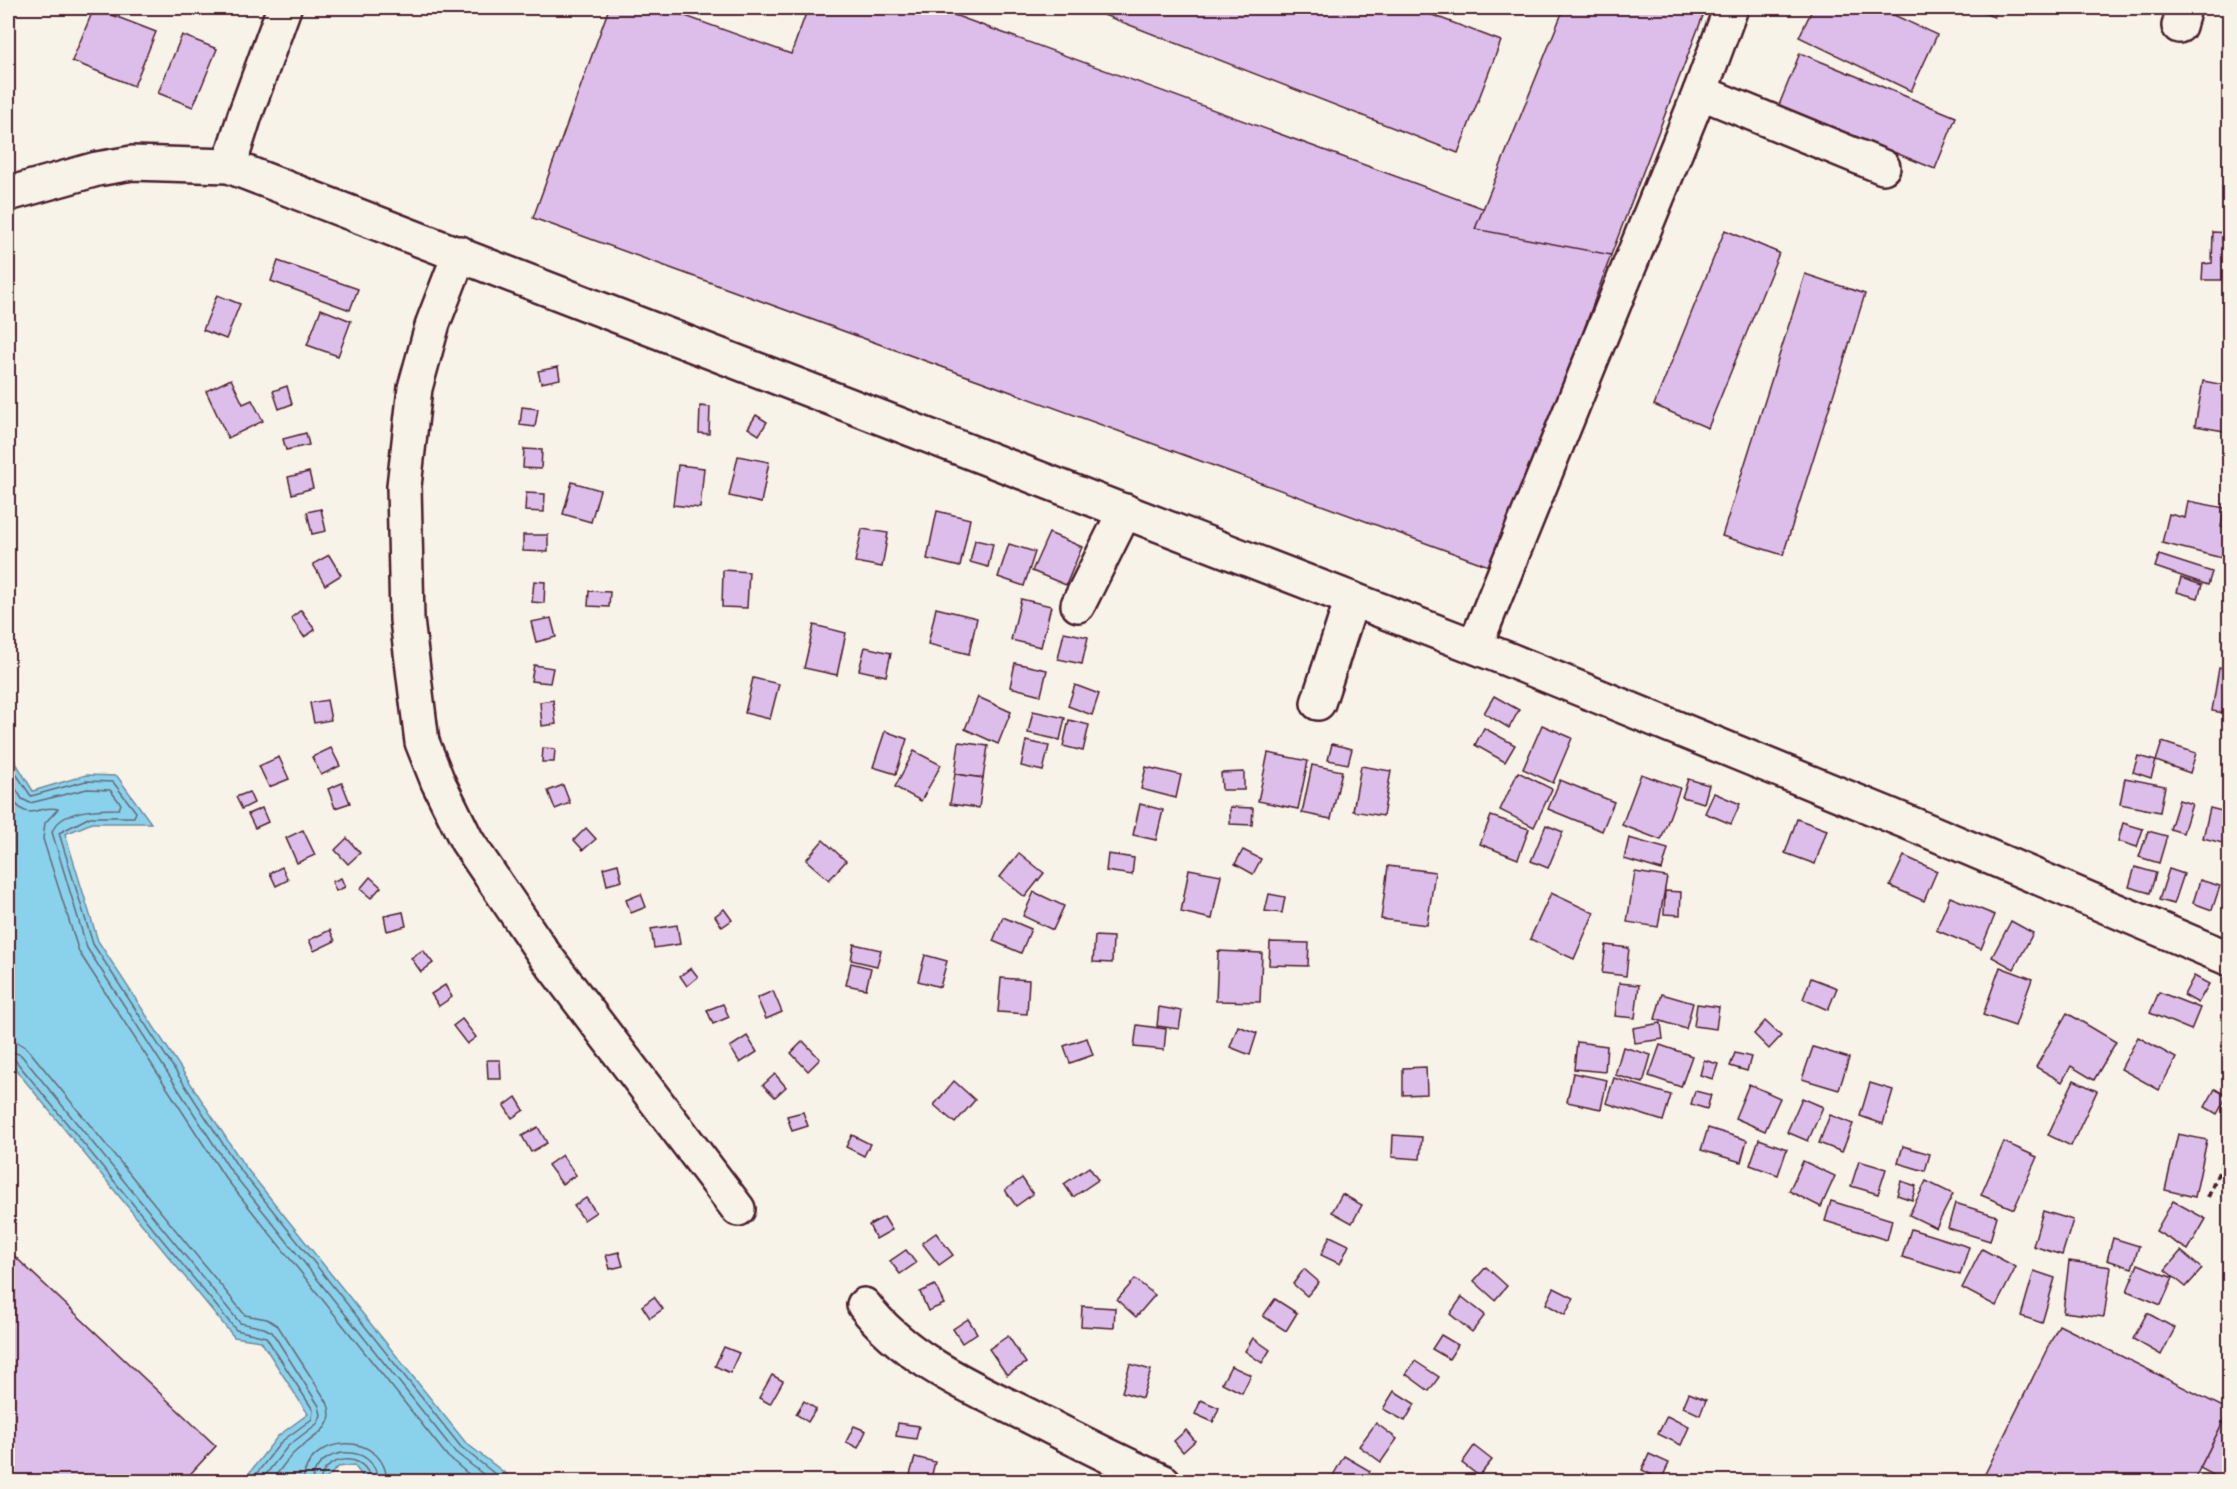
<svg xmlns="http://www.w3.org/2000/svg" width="2237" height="1489" font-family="'Playpen Sans',sans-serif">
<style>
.water{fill:#8ad2eb;stroke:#708a9e;stroke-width:1.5}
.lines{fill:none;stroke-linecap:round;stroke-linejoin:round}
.shore{stroke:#646778;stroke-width:1.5}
.building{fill:#ddbdea;stroke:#4a1f2b;stroke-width:1.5}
.minor-casing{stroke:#4a1f2b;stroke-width:38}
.path{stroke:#4a1f2b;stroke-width:4;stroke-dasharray:6 4.5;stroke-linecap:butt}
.minor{stroke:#f7f3e8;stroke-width:33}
</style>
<rect width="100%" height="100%" fill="#f7f3e8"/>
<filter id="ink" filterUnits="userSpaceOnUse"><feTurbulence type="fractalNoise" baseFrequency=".0167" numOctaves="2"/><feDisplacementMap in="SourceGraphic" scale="12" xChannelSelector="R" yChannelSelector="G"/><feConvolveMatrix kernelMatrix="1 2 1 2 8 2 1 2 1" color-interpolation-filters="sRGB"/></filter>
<g filter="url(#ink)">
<polygon class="water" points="8,750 33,791 86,775 117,776 151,823 92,823 65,834 98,941 243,1164 466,1443 515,1481 366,1481 354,1465 338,1467 324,1481 243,1481 278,1436 308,1414 261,1341 234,1337 8,1060"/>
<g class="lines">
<g class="shore">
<polyline points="8,762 31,796 86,781 113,782 136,812 134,817 90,817 59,833 93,944 238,1167 461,1447 505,1482"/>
<path d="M8 776 22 799 30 803 87 789 110 790 121 804 119 809C98 809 61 809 52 832L87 948 231 1171 455 1452 493 1482"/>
<path d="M8 793C30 828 35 803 58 809L45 823 43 839 79 952 224 1176 448 1457 478 1482"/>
<path d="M8 1040 17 1042 27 1048 245 1315 267 1319 278 1326 327 1402C339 1428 311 1437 295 1452 286 1460 279 1472 271 1482"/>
<polyline points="8,1050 21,1055 240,1323 264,1328 272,1332 319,1406 321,1415 318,1423 288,1446 260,1482"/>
<polyline points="8,1057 15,1060 236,1330 266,1337 313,1410 312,1419 282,1441 250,1482"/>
<path d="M303 1482C305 1434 385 1428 387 1482"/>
<path d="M312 1482C315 1446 376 1440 378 1482"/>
<path d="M320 1482C323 1455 367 1450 371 1482"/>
</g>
</g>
<g class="building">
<polygon points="94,8 156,32 134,86 72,61"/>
<polygon points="609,8 663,8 791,54 808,8 935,8 1611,255 1497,569 533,218"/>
<polygon points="1086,8 1414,8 1501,41 1458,153"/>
<polygon points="1564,8 1706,8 1611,255 1475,229"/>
<polygon points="1813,8 1879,8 1937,35 1911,91 1799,37"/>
<polygon points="1971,8 1998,8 1994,17"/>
<polygon points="182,35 217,49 193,107 158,93"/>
<polygon points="1800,53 1956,117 1935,169 1779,105"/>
<polygon points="2230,76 2230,103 2224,102"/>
<polygon points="1725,230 1779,253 1708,428 1654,405"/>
<polygon points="2213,232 2230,233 2230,280 2202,280 2203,264 2212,263"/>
<polygon points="278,261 358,289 350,310 271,281"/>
<polygon points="1805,274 1865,294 1783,555 1722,536"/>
<polygon points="2229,294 2230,294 2230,326 2226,326"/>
<polygon points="217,295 240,304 226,339 203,330"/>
<polygon points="321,309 351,321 338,356 307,345"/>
<polygon points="558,367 560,379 541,383 538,371"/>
<polygon points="231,379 243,404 252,400 263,421 228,438 206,391"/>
<polygon points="2203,381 2230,386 2230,432 2195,426"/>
<polygon points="287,386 292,404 279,409 273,391"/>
<polygon points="700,406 710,407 709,434 699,433"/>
<polygon points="522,407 538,409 535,427 520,425"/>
<polygon points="756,415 767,422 759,435 748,428"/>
<polygon points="306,433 309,445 286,450 283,439"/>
<polygon points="524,449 542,450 541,469 523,468"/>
<polygon points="738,456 769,462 761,503 729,496"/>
<polygon points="678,465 704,468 700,508 673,505"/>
<polygon points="309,472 313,488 292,494 288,477"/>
<polygon points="572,482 600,490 591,522 563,514"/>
<polygon points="526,493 545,494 544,512 525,511"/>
<polygon points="2188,501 2225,508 2221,527 2230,529 2226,559 2162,543 2169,514 2185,518"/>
<polygon points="321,509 326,531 312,534 307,512"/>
<polygon points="937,511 970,519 960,567 927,559"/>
<polygon points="862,529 888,533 882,567 855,562"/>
<polygon points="1049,533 1082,547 1066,585 1032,571"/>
<polygon points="523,535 548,535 548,552 523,551"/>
<polygon points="975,540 993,544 988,567 970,562"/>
<polygon points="1009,544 1035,552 1024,586 998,577"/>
<polygon points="329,555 341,575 325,585 313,564"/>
<polygon points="2159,555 2212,572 2208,585 2155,567"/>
<polygon points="723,570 749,572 747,608 722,607"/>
<polygon points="2181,578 2202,585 2198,598 2177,592"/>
<polygon points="534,581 545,582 544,603 532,602"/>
<polygon points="589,591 610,592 609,607 588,606"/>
<polygon points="1021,599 1051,606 1041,647 1011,640"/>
<polygon points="936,608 977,618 969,654 928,644"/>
<polygon points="301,610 315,630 304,637 291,618"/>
<polygon points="551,618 556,637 536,642 531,622"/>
<polygon points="814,625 846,633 837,675 804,668"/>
<polygon points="1064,632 1088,637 1082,664 1058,659"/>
<polygon points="865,647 891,653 886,676 859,670"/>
<polygon points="1015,663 1047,670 1041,695 1010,687"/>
<polygon points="534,665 553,668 550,683 531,681"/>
<polygon points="2219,668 2230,670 2230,714 2212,711"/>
<polygon points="753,678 779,684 770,719 745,713"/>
<polygon points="1075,685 1099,694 1092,715 1068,706"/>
<polygon points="1494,696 1519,710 1509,728 1484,713"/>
<polygon points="978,697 1011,712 998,744 965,729"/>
<polygon points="327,700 331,720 314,723 310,703"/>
<polygon points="553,700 556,724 542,726 540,702"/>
<polygon points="1033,711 1065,718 1060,740 1028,733"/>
<polygon points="1069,720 1089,725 1083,751 1063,746"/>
<polygon points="1542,725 1572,738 1553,783 1523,769"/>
<polygon points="1484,728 1515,745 1505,762 1475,745"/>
<polygon points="885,731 907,739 896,774 873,767"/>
<polygon points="1026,741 1049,746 1043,771 1021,766"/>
<polygon points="959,742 988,746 983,778 955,774"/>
<polygon points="2162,742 2196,753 2190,773 2156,761"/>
<polygon points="1332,744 1352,749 1348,764 1328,760"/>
<polygon points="331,748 340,766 321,775 312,757"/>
<polygon points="543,748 555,749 554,762 542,762"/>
<polygon points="914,751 941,765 921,801 895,787"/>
<polygon points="1268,753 1308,761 1298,809 1258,801"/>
<polygon points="2138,756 2156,761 2151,778 2133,772"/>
<polygon points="279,757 289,779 269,787 259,766"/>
<polygon points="1312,765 1342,771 1331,819 1302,813"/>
<polygon points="1361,766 1391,771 1383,816 1353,811"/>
<polygon points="1146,767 1181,775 1176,798 1141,789"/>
<polygon points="1244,772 1244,790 1222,790 1221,773"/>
<polygon points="1518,772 1552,789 1534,827 1500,810"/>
<polygon points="955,774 983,778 979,808 950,804"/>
<polygon points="1641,774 1680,788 1661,840 1622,825"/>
<polygon points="2125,778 2165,786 2160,812 2120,804"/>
<polygon points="1688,779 1709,785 1704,803 1682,797"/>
<polygon points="1560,780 1614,802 1602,831 1548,809"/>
<polygon points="342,783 350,803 335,808 328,789"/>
<polygon points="563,785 570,803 555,809 548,791"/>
<polygon points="249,792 254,803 242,809 236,797"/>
<polygon points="1714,793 1740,804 1731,824 1705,813"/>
<polygon points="2179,800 2192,804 2183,833 2170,829"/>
<polygon points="1140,804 1163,810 1156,840 1133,835"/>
<polygon points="1230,807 1253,808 1252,825 1230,824"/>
<polygon points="262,808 268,822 255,828 248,814"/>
<polygon points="2210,808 2230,813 2230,845 2203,838"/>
<polygon points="1491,816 1529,829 1518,859 1480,844"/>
<polygon points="1797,819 1827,830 1815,864 1785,853"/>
<polygon points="2123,823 2143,829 2137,847 2118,841"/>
<polygon points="1546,825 1563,832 1548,868 1531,861"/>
<polygon points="586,828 596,839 583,850 574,840"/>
<polygon points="303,830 315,855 297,863 286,838"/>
<polygon points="2148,831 2167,836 2159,863 2139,857"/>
<polygon points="347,838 360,853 348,864 335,850"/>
<polygon points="1629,838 1668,849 1662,870 1624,859"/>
<polygon points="823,840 846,861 829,880 806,860"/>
<polygon points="1243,850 1261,859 1253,874 1235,864"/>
<polygon points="1019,853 1044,873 1025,897 1000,877"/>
<polygon points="1108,854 1134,858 1132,875 1106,871"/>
<polygon points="1904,856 1937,871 1924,901 1890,886"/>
<polygon points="618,864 622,881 607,885 603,868"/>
<polygon points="1388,866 1435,872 1427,925 1381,919"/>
<polygon points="282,867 288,880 276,886 270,873"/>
<polygon points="2135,867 2156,873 2150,893 2129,887"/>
<polygon points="1189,869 1221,875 1212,919 1181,912"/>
<polygon points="2169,869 2184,874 2174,904 2159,900"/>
<polygon points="1635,872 1667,877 1658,927 1627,922"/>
<polygon points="370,877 381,887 371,898 360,889"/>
<polygon points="341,878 345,887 336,891 332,882"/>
<polygon points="2200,880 2220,886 2212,910 2193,903"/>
<polygon points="1665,891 1681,892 1680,915 1664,914"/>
<polygon points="1034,892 1064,906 1053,930 1023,916"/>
<polygon points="1551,893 1594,913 1574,959 1530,939"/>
<polygon points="641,894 646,907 631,913 626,900"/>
<polygon points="1269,894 1285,897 1282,913 1265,911"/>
<polygon points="1950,897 1995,915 1981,949 1936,930"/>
<polygon points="724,909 732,920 722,927 715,916"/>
<polygon points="403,912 406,926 387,931 384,916"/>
<polygon points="1003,917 1031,929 1021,953 993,941"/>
<polygon points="2011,921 2033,933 2014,969 1992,957"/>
<polygon points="677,925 680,944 654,948 651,929"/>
<polygon points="330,930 335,941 314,951 309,940"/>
<polygon points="1095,936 1113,937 1112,963 1093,962"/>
<polygon points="1270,942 1309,943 1308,966 1269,965"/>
<polygon points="854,944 881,950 877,966 851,960"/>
<polygon points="1606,945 1629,948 1626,976 1602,973"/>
<polygon points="423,950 433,963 421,972 411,958"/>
<polygon points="1218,951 1262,953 1260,1002 1216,1001"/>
<polygon points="925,955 947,961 940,987 918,981"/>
<polygon points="851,963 871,968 866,989 846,985"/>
<polygon points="2000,967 2032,979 2015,1026 1983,1015"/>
<polygon points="691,968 698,977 687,986 680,976"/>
<polygon points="2194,976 2209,984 2198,1003 2184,995"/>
<polygon points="1001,978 1029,980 1027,1014 998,1012"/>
<polygon points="1811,978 1837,988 1828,1010 1803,999"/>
<polygon points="1619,983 1639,985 1635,1018 1615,1016"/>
<polygon points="445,985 452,997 439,1006 431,994"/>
<polygon points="773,991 782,1012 766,1019 757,998"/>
<polygon points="2159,992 2200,1008 2191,1030 2150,1013"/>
<polygon points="1662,994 1693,1003 1686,1029 1655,1019"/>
<polygon points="723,1004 729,1017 713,1024 707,1010"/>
<polygon points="1697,1004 1719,1007 1716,1029 1694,1026"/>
<polygon points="1159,1007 1182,1011 1179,1029 1157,1026"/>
<polygon points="2067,1013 2116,1042 2094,1080 2071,1066 2062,1082 2036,1067"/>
<polygon points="462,1019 476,1037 467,1044 453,1026"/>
<polygon points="1765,1021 1781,1036 1769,1049 1754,1034"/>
<polygon points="1661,1023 1663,1039 1635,1043 1633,1028"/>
<polygon points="1137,1025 1166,1029 1164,1050 1134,1047"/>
<polygon points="1238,1026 1257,1033 1250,1055 1230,1047"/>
<polygon points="747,1036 757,1052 740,1063 730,1047"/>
<polygon points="2138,1037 2176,1058 2159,1090 2121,1069"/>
<polygon points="1087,1038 1093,1055 1070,1063 1064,1046"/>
<polygon points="803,1041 820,1059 808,1071 791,1053"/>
<polygon points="1577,1042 1607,1046 1605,1072 1574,1069"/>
<polygon points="1660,1045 1692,1056 1681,1087 1649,1076"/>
<polygon points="1623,1047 1651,1055 1643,1083 1615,1075"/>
<polygon points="1813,1047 1849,1058 1839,1090 1802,1079"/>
<polygon points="1735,1053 1751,1057 1747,1071 1730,1066"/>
<polygon points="487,1060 500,1060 501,1079 488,1079"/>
<polygon points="1704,1060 1718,1064 1713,1079 1700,1075"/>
<polygon points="1426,1067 1427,1094 1403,1095 1403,1068"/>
<polygon points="1573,1073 1607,1080 1601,1109 1567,1102"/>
<polygon points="775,1074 786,1087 775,1097 763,1085"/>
<polygon points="1614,1078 1671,1095 1663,1121 1606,1103"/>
<polygon points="2074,1080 2097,1091 2071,1146 2048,1135"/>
<polygon points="954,1081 975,1100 955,1123 934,1105"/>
<polygon points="1870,1083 1893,1090 1883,1124 1860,1116"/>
<polygon points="1749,1084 1780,1098 1765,1131 1735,1118"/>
<polygon points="2215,1089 2227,1096 2217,1114 2205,1107"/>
<polygon points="1695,1091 1711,1095 1707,1109 1691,1104"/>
<polygon points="516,1097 524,1110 512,1118 504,1106"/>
<polygon points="1802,1098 1823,1107 1808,1141 1787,1132"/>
<polygon points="803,1112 808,1126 792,1131 787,1116"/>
<polygon points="1830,1115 1853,1124 1842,1152 1819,1143"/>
<polygon points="538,1127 547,1143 531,1152 522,1136"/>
<polygon points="1708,1128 1747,1140 1741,1162 1701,1150"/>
<polygon points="2178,1134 2207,1140 2195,1197 2165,1190"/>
<polygon points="852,1135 870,1144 864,1156 846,1147"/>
<polygon points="1393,1135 1422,1137 1420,1159 1392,1157"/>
<polygon points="1759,1139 1787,1149 1778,1175 1750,1165"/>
<polygon points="2004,1142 2037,1157 2014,1209 1981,1195"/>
<polygon points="1903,1146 1930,1154 1925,1171 1898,1163"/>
<polygon points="562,1155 576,1175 562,1184 548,1165"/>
<polygon points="1803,1161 1835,1176 1821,1207 1789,1191"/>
<polygon points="1859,1161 1886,1169 1878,1194 1851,1186"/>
<polygon points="1089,1167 1098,1180 1073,1197 1064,1184"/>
<polygon points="1022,1178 1033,1194 1016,1206 1005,1190"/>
<polygon points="1901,1181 1916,1186 1912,1200 1897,1195"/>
<polygon points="1926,1181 1953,1194 1936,1228 1909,1215"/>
<polygon points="1342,1194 1362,1205 1352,1223 1332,1212"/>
<polygon points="586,1198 596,1212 584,1220 574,1206"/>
<polygon points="1831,1201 1892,1220 1887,1240 1825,1221"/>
<polygon points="2173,1201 2206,1219 2188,1250 2156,1231"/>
<polygon points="1955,1203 1997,1216 1990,1241 1948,1228"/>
<polygon points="2043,1211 2073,1220 2062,1255 2033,1246"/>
<polygon points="884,1217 892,1230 876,1239 869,1225"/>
<polygon points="1911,1229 1969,1247 1960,1275 1902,1257"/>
<polygon points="936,1233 953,1255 939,1265 922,1243"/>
<polygon points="1330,1236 1349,1245 1340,1264 1321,1255"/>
<polygon points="2113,1238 2139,1246 2132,1268 2107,1260"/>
<polygon points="1982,1249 2016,1267 1996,1306 1962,1288"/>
<polygon points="8,1250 216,1446 183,1482 36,1482 32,1478 29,1482 8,1482"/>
<polygon points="906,1250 916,1263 900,1274 890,1261"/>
<polygon points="2181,1251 2202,1269 2186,1287 2165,1270"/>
<polygon points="619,1252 623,1266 610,1269 606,1255"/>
<polygon points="2069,1261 2111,1267 2104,1317 2063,1312"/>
<polygon points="2138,1264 2173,1278 2161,1305 2127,1291"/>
<polygon points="1486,1267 1507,1286 1495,1300 1474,1281"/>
<polygon points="1304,1269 1319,1282 1307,1296 1293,1284"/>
<polygon points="2034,1271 2055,1278 2042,1323 2021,1316"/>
<polygon points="1135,1279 1155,1295 1136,1317 1117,1300"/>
<polygon points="935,1285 944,1304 928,1311 920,1292"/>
<polygon points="1554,1288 1574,1298 1565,1315 1546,1304"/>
<polygon points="654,1297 663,1309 650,1318 642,1306"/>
<polygon points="1462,1297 1485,1315 1472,1332 1450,1314"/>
<polygon points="1275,1299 1297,1313 1286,1331 1263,1316"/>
<polygon points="1082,1306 1115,1308 1114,1328 1081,1326"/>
<polygon points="2147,1313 2175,1328 2161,1355 2133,1339"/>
<polygon points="968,1319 977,1333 962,1343 953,1329"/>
<polygon points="2059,1325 2229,1410 2193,1482 1981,1482"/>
<polygon points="1441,1335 1458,1345 1449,1359 1432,1349"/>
<polygon points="1008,1336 1026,1363 1007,1375 989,1349"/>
<polygon points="1253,1338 1270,1350 1262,1363 1245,1351"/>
<polygon points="724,1347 739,1353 730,1373 715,1366"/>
<polygon points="1415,1361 1439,1377 1429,1391 1406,1374"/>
<polygon points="1130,1364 1151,1370 1142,1398 1122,1392"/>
<polygon points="1231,1366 1251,1375 1242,1393 1222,1383"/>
<polygon points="772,1375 783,1381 770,1404 759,1398"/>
<polygon points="1394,1391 1415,1404 1405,1421 1383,1409"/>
<polygon points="1689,1393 1706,1400 1700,1415 1683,1407"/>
<polygon points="1201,1400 1219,1408 1213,1422 1195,1414"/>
<polygon points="804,1401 816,1409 808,1422 796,1414"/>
<polygon points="2229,1410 2230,1482 2226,1482 2200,1468"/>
<polygon points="1667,1416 1689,1427 1681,1445 1658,1434"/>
<polygon points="898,1423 919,1426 916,1439 896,1436"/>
<polygon points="1376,1423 1397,1439 1381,1462 1359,1446"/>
<polygon points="854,1426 866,1431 858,1448 846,1442"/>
<polygon points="1186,1430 1195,1441 1183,1452 1174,1441"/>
<polygon points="1474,1446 1492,1460 1479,1476 1462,1463"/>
<polygon points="1649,1454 1669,1463 1661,1480 1642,1470"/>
<polygon points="1344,1456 1370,1471 1364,1482 1335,1482 1331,1479"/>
<polygon points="915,1457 935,1462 930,1482 908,1482"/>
</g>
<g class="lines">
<defs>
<g id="minor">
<polyline points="2179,26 2184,8"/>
<polyline points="1700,92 1731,8"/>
<polyline points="229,166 245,115 284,8"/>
<polyline points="8,194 97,169 132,163 229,166 1507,659 1912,824 2230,959"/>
<polyline points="460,253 433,323 415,388 404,486 407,620 422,742 438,782 467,841 544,954 738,1209"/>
<polyline points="1078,605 1125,511"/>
<polyline points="1475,646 1700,92 1883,167"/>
<polyline points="1318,703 1352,599"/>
<path d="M864 1305C906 1360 973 1388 1033 1418 1076 1440 1119 1462 1164 1482"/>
</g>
</defs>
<use href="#minor" class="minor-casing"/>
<polyline class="path" points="2208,1197 2230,1147"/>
<use href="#minor" class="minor"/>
</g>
</g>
<rect width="2237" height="1489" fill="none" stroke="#f7f3e8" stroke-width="30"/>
<rect x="15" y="15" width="2207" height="1459" fill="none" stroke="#4a1f2b" stroke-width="2" filter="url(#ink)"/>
</svg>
